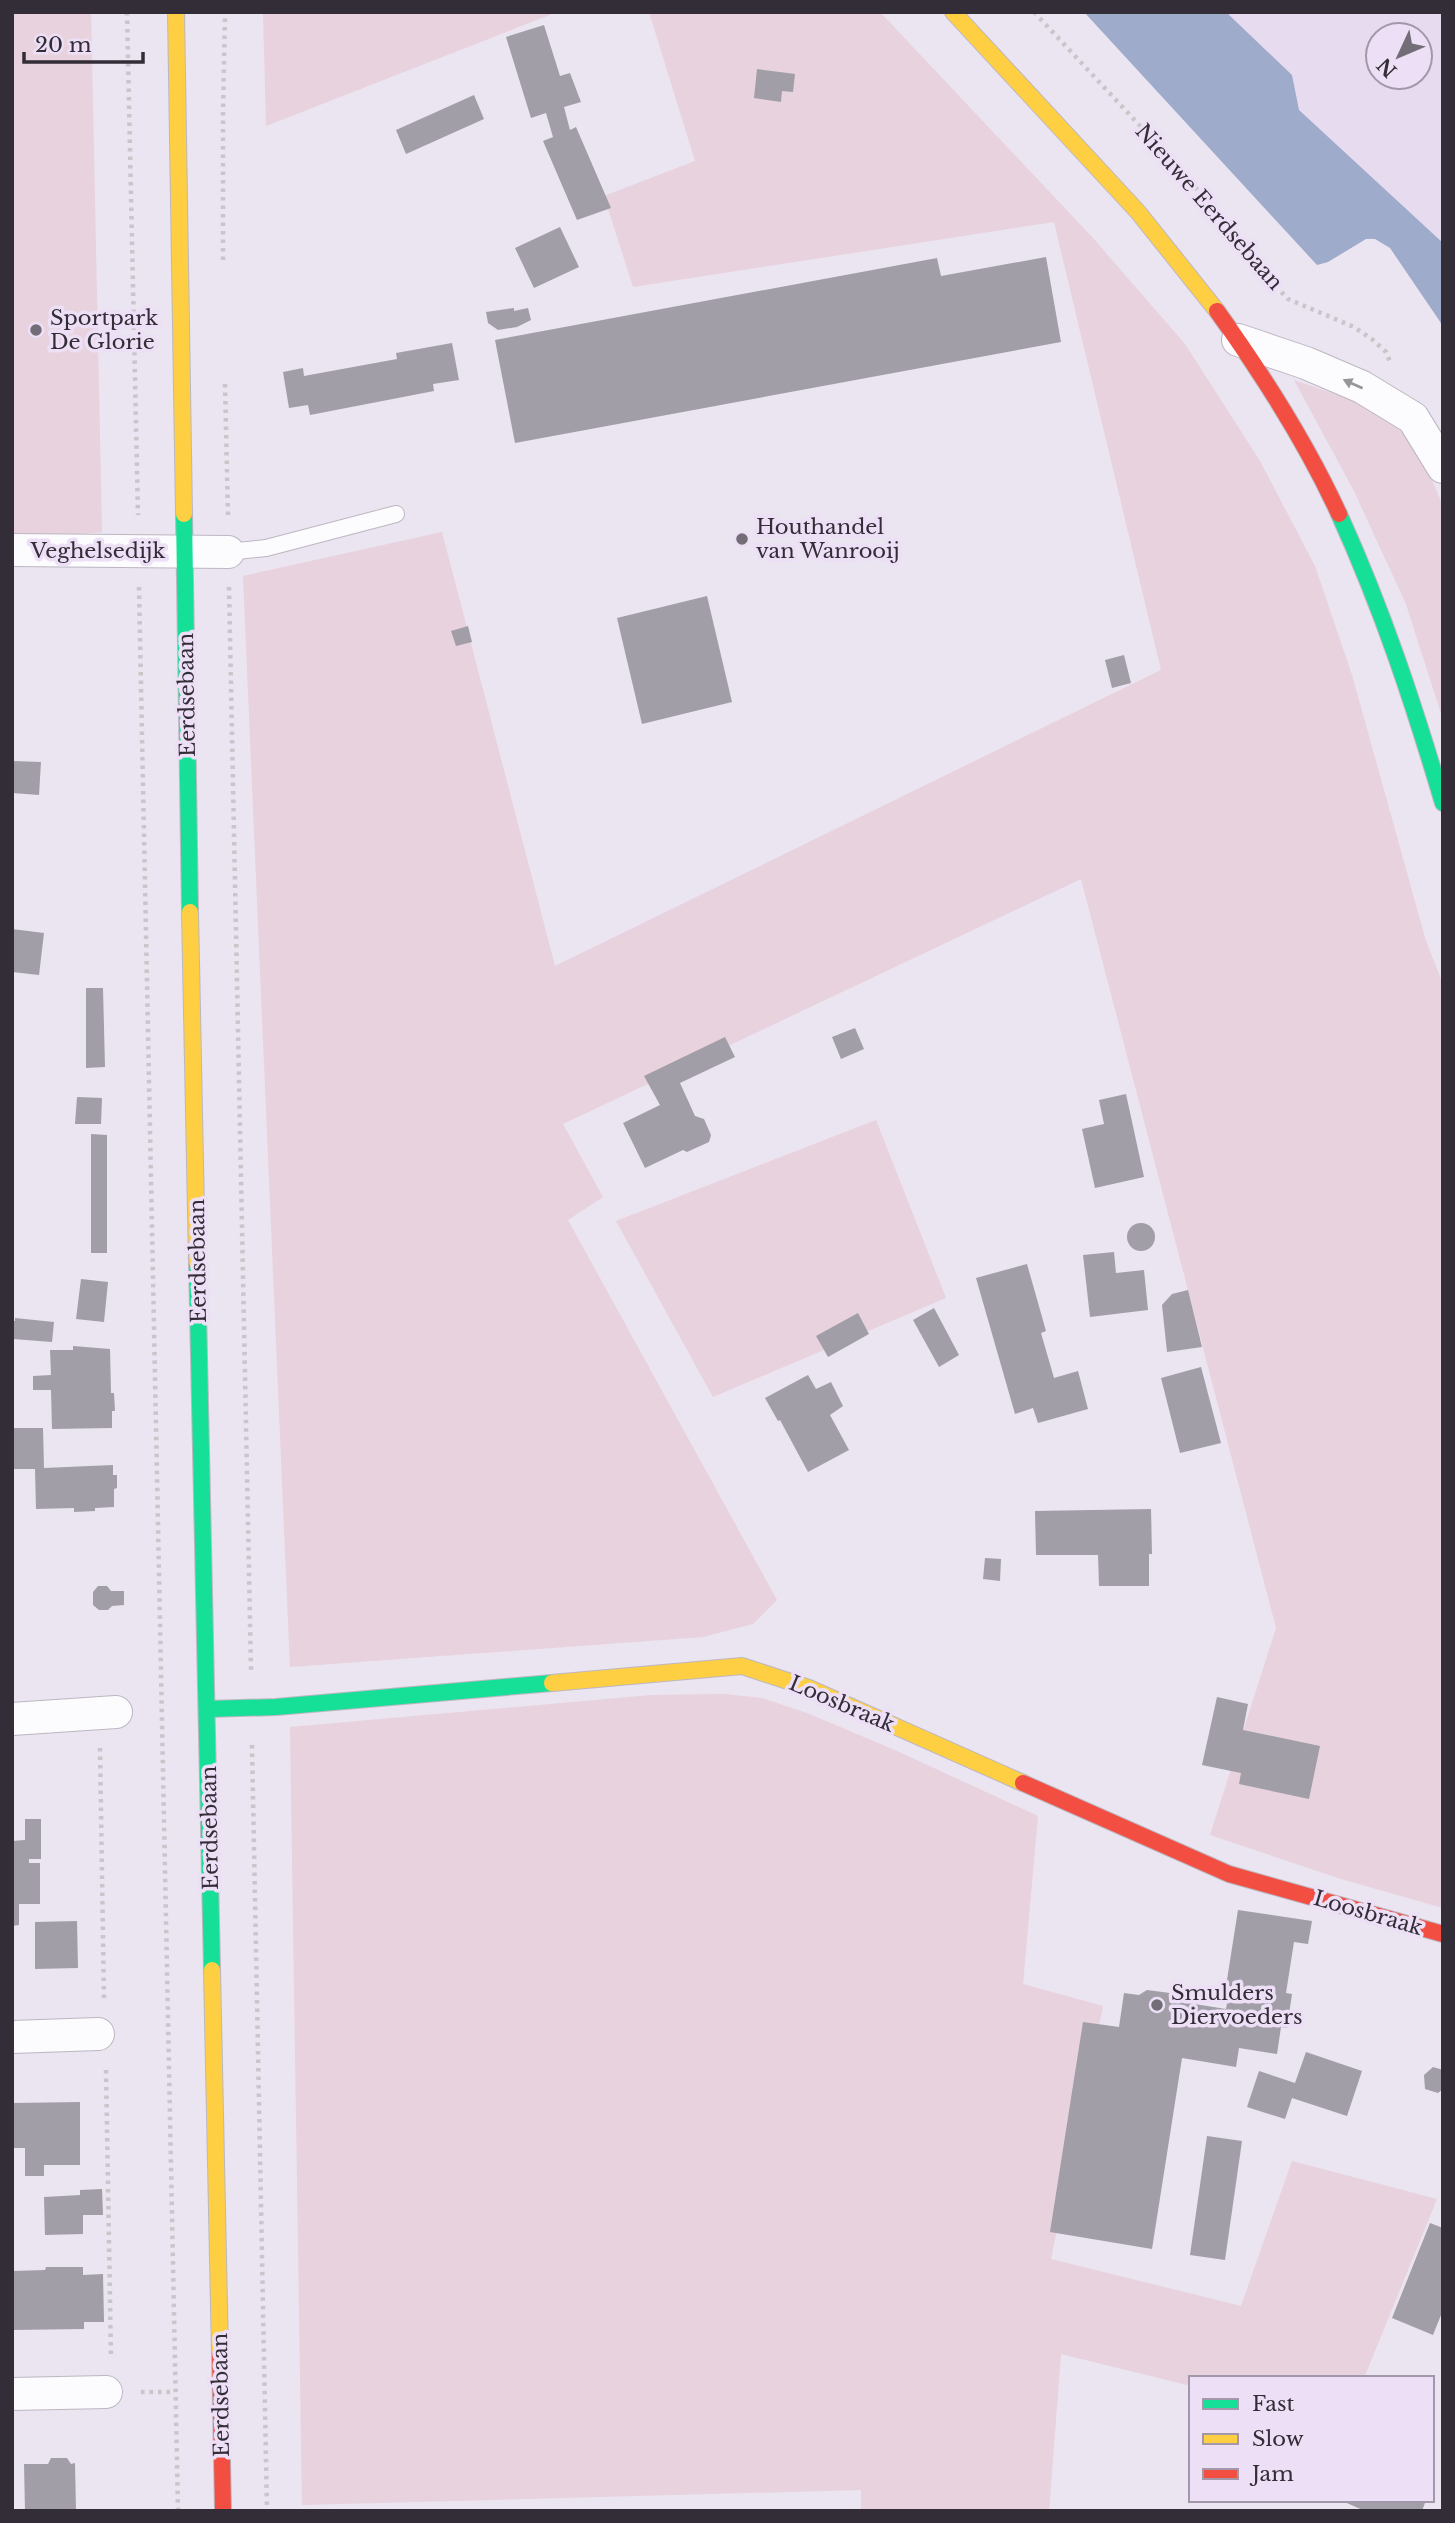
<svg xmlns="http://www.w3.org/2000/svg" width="1455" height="2523" font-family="'Libre Baskerville',serif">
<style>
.built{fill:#e7dbf0;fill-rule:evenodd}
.green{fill:#e7d2dd}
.water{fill:#9eabca}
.building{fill:#a19ea7}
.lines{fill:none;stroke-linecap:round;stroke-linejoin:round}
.lane-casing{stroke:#bcb7c1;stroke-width:18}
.street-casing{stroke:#bcb7c1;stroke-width:34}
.fast-casing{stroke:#bcb7c1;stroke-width:18}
.slow-casing{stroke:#bcb7c1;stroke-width:18}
.jam-casing{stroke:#bcb7c1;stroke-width:18}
.path{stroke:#c9c6ca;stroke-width:4.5;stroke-dasharray:3.5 5;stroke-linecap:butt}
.lane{stroke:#fcfbfd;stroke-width:16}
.street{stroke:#fcfbfd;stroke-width:32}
.fast{stroke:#16e098;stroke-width:16}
.slow{stroke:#ffcf43;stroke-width:16}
.jam{stroke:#f24e42;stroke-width:16}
.oneway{fill:#97949a}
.poi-dot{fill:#736d77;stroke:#ecdff6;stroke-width:2.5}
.labels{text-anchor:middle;stroke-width:7;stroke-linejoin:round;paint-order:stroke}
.street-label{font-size:21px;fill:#322d36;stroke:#ecdff6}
.poi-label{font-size:21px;fill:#322d36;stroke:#ecdff6;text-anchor:start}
</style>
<rect width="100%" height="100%" fill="#ebe4f1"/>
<path class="built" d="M1188 12H1443V280ZM1378 35H1420V77H1378Z"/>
<g class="green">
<polygon points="12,12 91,12 102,532 58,536 12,535"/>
<polygon points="263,12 557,12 266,126"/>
<polygon points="649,12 880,12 1093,238 1185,344 1260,461 1315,566 1352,675 1426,941 1443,984 1443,1908 1341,1879 1210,1835 1276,1628 1081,879 563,1124 603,1197 568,1220 777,1600 753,1624 703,1637 290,1667 243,576 442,532 555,966 1161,670 1054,222 633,287 604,196 695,161"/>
<polygon points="1294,380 1384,411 1421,455 1443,506 1443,720 1406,604 1354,491"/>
<polygon points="876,1120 946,1298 713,1397 616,1221"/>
<polygon points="724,1694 762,1698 807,1713 897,1751 1038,1816 1023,1984 1103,2006 1051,2259 1241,2306 1292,2161 1437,2199 1364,2378 1191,2378 1191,2386 1061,2354 1049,2511 861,2511 861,2490 302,2505 290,1727 651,1695"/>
</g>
<polygon class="water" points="1084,12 1226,12 1292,75 1299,110 1443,243 1443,326 1390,248 1375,239 1366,239 1328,262 1317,265"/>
<g class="building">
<polygon points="544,25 560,76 570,73 581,102 564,107 570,130 576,127 611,208 577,220 543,141 553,137 546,113 531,118 506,37"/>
<polygon points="757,69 795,74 793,92 782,91 781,102 754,98"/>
<polygon points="474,95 484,119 406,154 396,130"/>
<polygon points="560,227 579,267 534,288 515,248"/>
<polygon points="1046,257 1061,342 515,443 495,340 937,258 941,276"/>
<polygon points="514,308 514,311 528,308 531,320 517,327 498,330 488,323 486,312"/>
<polygon points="452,343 459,380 433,384 434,391 310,415 308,405 289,408 283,372 303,368 304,376 397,359 396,353"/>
<polygon points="707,596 732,702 642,724 617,618"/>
<polygon points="468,626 472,642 456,646 451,631"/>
<polygon points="1124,655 1131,683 1112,688 1105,660"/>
<polygon points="12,761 41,762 39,795 12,793"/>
<polygon points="12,929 44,933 39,975 12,972"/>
<polygon points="86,988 103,988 105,1067 86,1068"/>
<polygon points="855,1028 864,1049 841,1059 832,1037"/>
<polygon points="725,1037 735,1057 680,1083 695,1116 704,1119 711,1135 709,1142 687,1152 683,1150 645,1168 623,1123 660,1105 644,1076"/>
<polygon points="1126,1094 1144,1177 1095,1188 1082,1129 1104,1124 1099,1100"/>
<polygon points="77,1097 102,1098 101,1124 75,1124"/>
<polygon points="91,1134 107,1135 107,1253 91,1253"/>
<circle cx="1141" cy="1237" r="14"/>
<polygon points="1114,1252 1116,1273 1144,1270 1148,1310 1090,1317 1083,1255"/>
<polygon points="1027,1264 1046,1331 1041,1333 1054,1378 1078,1371 1088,1409 1038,1423 1033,1408 1015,1414 976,1278"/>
<polygon points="81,1279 108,1282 104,1322 76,1319"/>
<polygon points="1188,1290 1202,1347 1167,1352 1162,1305 1172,1294"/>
<polygon points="934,1308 959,1355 939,1367 913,1320"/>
<polygon points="858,1313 869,1334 828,1357 816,1336"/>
<polygon points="15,1318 54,1322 52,1342 13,1339 12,1321 15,1321"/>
<polygon points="73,1346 110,1349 111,1393 114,1393 115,1411 112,1411 112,1428 52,1429 51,1390 33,1390 33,1376 51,1375 50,1350 73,1350"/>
<polygon points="1201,1367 1221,1443 1180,1453 1161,1378"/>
<polygon points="808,1375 816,1389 831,1382 843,1406 830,1415 849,1450 808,1472 780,1420 778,1421 765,1398"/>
<polygon points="12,1428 43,1428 44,1468 113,1465 113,1475 117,1475 117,1488 114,1489 114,1507 95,1508 95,1511 74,1512 74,1508 36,1509 35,1469 12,1469"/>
<polygon points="1151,1509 1152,1554 1149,1554 1149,1586 1099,1586 1098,1555 1036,1555 1035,1511"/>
<polygon points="985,1558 1001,1559 1000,1581 983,1579"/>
<polygon points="98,1586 107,1586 111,1591 124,1591 124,1605 112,1606 108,1610 99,1610 93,1605 93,1592"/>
<polygon points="1217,1697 1248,1704 1243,1730 1320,1746 1309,1799 1239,1784 1241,1773 1202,1765"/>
<polygon points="25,1819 41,1819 41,1859 29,1859 29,1863 40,1863 40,1904 19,1904 19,1925 12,1926 12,1841 25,1840"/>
<polygon points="1238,1910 1312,1921 1308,1944 1294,1942 1286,1993 1292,1994 1287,2028 1281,2027 1277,2054 1239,2048 1236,2067 1182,2058 1152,2249 1050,2232 1083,2022 1119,2027 1124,1993 1139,1995 1147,1990 1170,1993 1176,2001 1226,2009 1230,1986 1226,1986"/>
<polygon points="77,1921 78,1968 35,1969 35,1922"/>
<polygon points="1306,2052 1362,2071 1347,2116 1292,2098 1285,2119 1247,2107 1259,2071 1295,2083"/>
<polygon points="1433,2067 1443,2070 1443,2089 1438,2093 1425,2089 1424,2075"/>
<polygon points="80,2102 80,2165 44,2165 44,2176 25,2176 25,2148 12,2148 12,2103"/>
<polygon points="1207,2136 1242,2141 1225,2260 1190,2255"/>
<polygon points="102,2189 103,2215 83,2215 83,2234 45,2235 44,2197 80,2195 80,2190"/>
<polygon points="1430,2223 1443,2228 1443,2310 1433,2335 1392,2318"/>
<polygon points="46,2267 83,2267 83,2275 103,2274 104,2322 84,2322 84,2329 12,2330 12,2271 45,2270"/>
<polygon points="51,2458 67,2458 71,2464 75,2463 76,2511 25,2511 24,2464 48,2464"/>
<polygon points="1340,2500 1426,2500 1422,2511 1365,2511"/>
</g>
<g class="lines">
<defs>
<polyline id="lane" points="228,552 266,548 396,514"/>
<g id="street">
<polyline points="1238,340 1306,363 1362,387 1413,418 1443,467"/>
<polyline points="12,550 228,552"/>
<polyline points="12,1719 116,1712"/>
<polyline points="12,2037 98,2034"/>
<polyline points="12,2394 106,2392"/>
</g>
<g id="fast">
<polyline points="184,514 190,912"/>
<path d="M1339 514C1383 611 1413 702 1443 803"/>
<polyline points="197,1262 212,1970"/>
<polyline points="207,1709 276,1707 552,1683"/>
</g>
<g id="slow">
<polyline points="176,12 184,514"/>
<polyline points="953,12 1138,212 1217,311"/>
<polyline points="190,912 197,1262"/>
<polyline points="552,1683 742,1666 809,1688 1023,1783"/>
<polyline points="212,1970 220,2354"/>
</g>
<g id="jam">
<path d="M1217 311C1263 375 1306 442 1339 514"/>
<polyline points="1023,1783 1229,1874 1443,1934"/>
<polyline points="220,2354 223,2511"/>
</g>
</defs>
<use href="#lane" class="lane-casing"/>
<use href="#street" class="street-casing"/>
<use href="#fast" class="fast-casing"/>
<use href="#slow" class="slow-casing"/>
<use href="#jam" class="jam-casing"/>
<g class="path">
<polyline points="127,12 138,515"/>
<polyline points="1034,12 1184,173 1264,274 1288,299 1354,327 1373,340 1386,352 1390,362"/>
<polyline points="223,260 223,114 225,12"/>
<polyline points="225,384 228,515"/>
<polyline points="139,587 178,2511"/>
<polyline points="229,587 251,1670"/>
<polyline points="252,1745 267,2511"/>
<polyline points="100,1748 104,1998"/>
<polyline points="106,2070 111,2358"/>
<polyline points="141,2392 175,2392"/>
</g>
<use href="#lane" class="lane"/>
<use href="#street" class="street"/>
<use href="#fast" class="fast"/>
<use href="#slow" class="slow"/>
<use href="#jam" class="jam"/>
</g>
<defs><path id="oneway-solid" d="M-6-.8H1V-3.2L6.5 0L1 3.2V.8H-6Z" transform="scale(1.75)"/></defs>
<use class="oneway" href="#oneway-solid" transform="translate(1353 384) rotate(-156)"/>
<g class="poi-dot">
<circle cx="36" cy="330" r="7"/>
<circle cx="742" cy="539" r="7"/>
<circle cx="1157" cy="2005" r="7"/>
</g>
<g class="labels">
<g class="street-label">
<text transform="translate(1209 207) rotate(49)" y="7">Nieuwe Eerdsebaan</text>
<text x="98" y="558">Veghelsedijk</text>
<text transform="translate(187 695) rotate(-91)" y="7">Eerdsebaan</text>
<text transform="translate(198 1261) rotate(-91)" y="7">Eerdsebaan</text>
<text transform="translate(842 1704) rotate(23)" y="7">Loosbraak</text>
<text transform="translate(210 1828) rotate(-91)" y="7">Eerdsebaan</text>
<text transform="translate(1368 1913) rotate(16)" y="7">Loosbraak</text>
<text transform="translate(221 2395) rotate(-91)" y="7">Eerdsebaan</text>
</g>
<g class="poi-label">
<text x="50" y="325">Sportpark<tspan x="50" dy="24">De Glorie</tspan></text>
<text x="756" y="534">Houthandel<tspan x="756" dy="24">van Wanrooij</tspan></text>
<text x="1171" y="2000">Smulders<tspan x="1171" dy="24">Diervoeders</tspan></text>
</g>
</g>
<rect width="1455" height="2523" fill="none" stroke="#322d36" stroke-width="28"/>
<rect x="1189" y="2376" width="245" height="126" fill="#ecdff6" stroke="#a298a9" stroke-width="2"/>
<rect x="1203" y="2399" width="35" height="10" fill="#16e098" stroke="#a298a9" stroke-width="2"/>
<text x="1252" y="2411" font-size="21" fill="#322d36">Fast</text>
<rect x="1203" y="2434" width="35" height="10" fill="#ffcf43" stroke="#a298a9" stroke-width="2"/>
<text x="1252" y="2446" font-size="21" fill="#322d36">Slow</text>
<rect x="1203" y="2469" width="35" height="10" fill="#f24e42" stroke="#a298a9" stroke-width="2"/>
<text x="1252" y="2481" font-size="21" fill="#322d36">Jam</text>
<g transform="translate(1399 56) rotate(226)"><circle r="33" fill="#ecdff6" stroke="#a298a9" stroke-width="2"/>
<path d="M0-5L12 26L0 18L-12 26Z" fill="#736d77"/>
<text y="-10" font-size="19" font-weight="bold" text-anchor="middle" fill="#322d36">N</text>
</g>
<path d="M24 52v10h119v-10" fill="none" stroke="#322d36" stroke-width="3.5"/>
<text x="35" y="52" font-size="21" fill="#322d36" stroke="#ecdff6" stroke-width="5" paint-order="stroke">20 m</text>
</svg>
